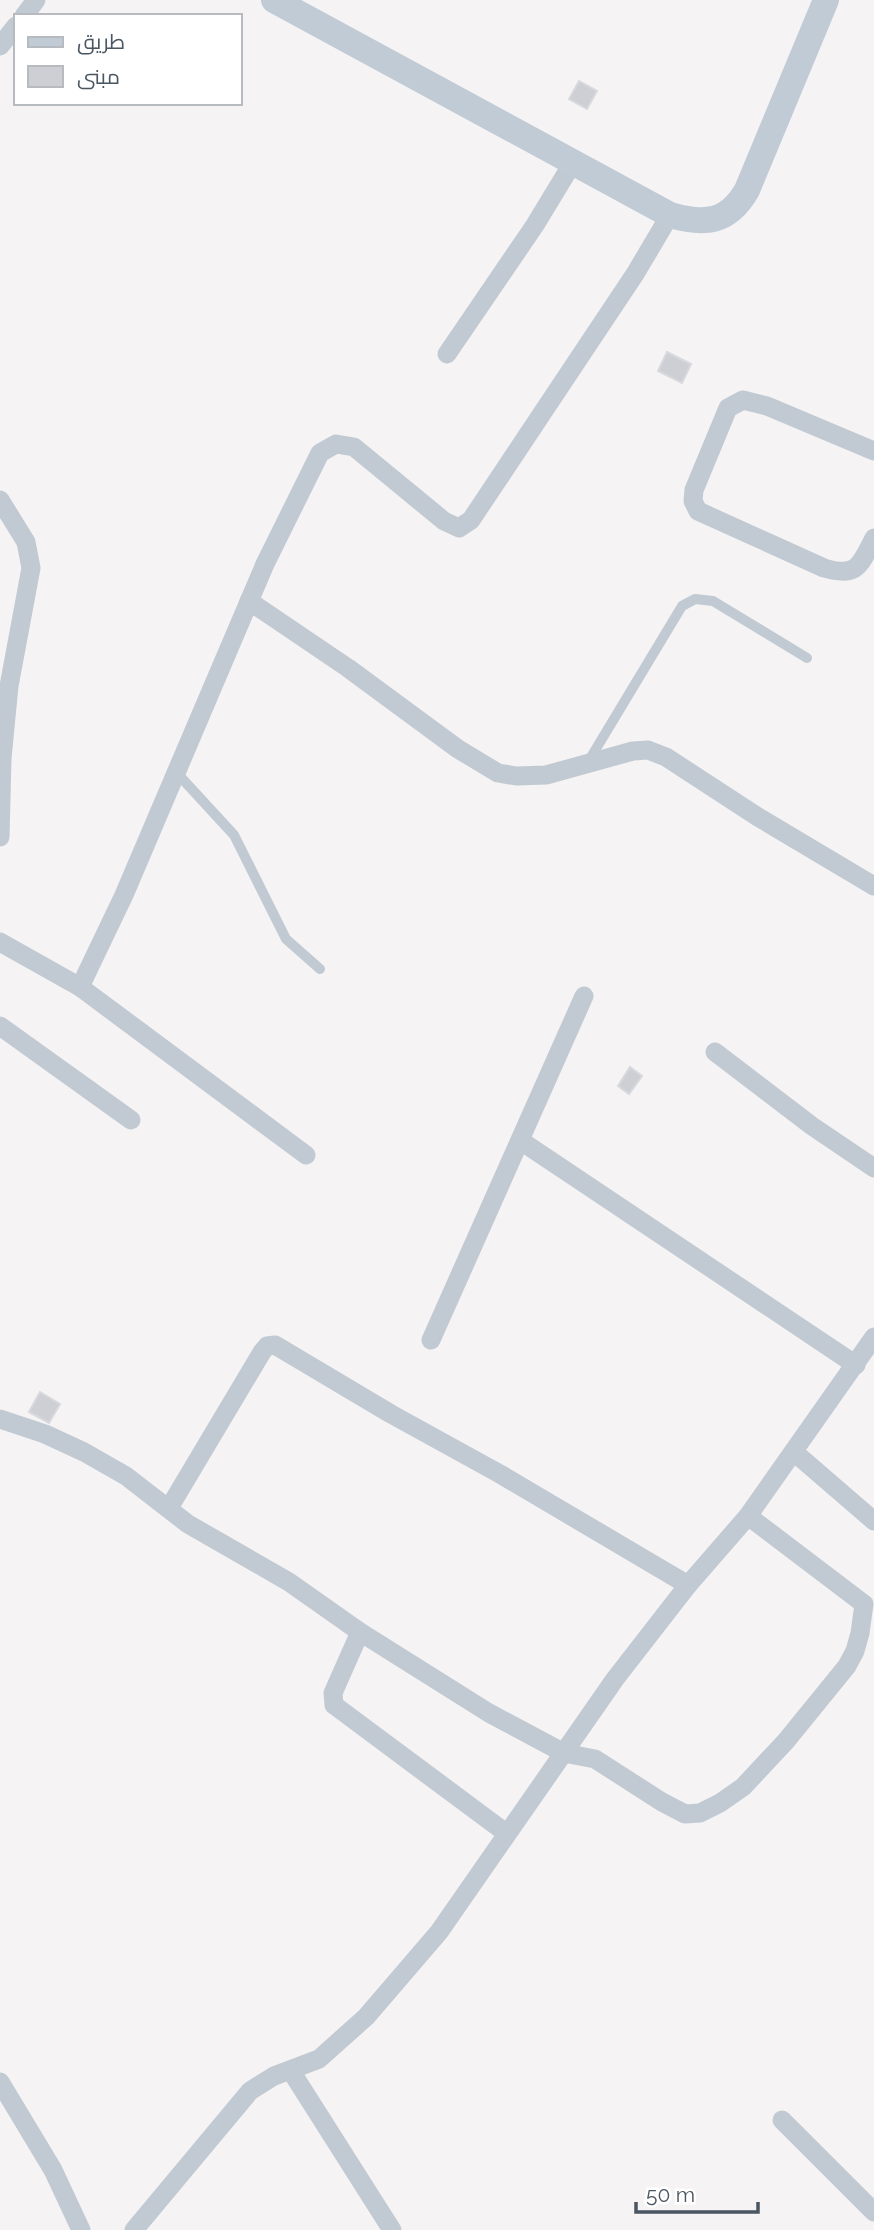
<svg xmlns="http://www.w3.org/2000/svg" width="874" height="2230" font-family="Raleway,Cairo,sans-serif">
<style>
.building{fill:#cdcfd5;stroke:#d7d9de;stroke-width:2}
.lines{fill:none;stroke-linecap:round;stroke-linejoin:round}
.lane{stroke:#c1cad2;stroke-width:10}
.street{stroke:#c1cad2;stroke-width:19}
.secondary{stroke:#c1cbd6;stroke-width:26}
</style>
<rect width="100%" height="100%" fill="#f5f3f3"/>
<g class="building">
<polygon points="579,81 597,91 587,109 569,99"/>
<polygon points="667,352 691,364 682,383 658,371"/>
<polygon points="630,1067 642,1076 629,1094 618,1086"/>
<polygon points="40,1392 60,1404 49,1423 29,1412"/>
</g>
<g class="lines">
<g class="lane">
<polyline points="588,762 682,606 695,599 713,601 807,658"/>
<polyline points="176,772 234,835 286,939 320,969"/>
</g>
<g class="street">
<polyline points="24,16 36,0"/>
<polyline points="0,46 16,26"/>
<polyline points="447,354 535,225 572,164"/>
<path d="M874 451 767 406 743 400 728 408 694 490 693 501 698 511 824 568C858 578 860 565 874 538"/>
<polyline points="0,500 26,542 31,568 9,686 2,758 0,837"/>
<polyline points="249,601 348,668 458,749 498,773 516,776 546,775 633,751 648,750 666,757 758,817 874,886"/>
<polyline points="0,942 80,987 124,895 265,564 320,453 336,444 354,447 444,521 459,528 471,520 635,274 670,215"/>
<polyline points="80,987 306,1155"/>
<polyline points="0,1026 131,1120"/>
<polyline points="715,1052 812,1126 874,1168"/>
<polyline points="521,1141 856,1365"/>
<polyline points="431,1340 584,996"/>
<polyline points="0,1419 45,1434 84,1452 126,1476 188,1524 289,1582 360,1632 489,1713 564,1753 595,1759 662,1802 685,1814 700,1813 720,1803 743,1787 786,1741 847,1666 855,1651 860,1633 864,1604 748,1516"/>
<polyline points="794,1452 874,1521"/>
<polyline points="169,1508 262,1352 267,1346 275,1345 391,1414 500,1474 688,1585"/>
<polyline points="360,1632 333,1693 334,1705 506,1833"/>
<polyline points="291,2071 392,2230"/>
<polyline points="0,2082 53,2170 81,2230"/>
<polyline points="782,2120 874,2212"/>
<polyline points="134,2230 250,2091 274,2076 319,2059 366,2017 439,1932 615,1679 688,1585 748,1516 874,1337"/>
</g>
<path class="secondary" d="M274 0 670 215C705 225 728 223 747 190L826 0"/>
</g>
<rect x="14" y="14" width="228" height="91" fill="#ffffff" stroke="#b7bbc0" stroke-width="2"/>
<rect x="28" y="37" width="35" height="10" fill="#c1cbd6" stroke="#b7bbc0" stroke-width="2"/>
<text x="77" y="49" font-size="21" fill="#4a5661">طريق</text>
<rect x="28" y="66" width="35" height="21" fill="#cdcfd5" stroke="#b7bbc0" stroke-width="2"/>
<text x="77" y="84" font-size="21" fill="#4a5661">مبنى</text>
<path d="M636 2202v10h122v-10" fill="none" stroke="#4a5661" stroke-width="3.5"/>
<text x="646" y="2202" font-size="21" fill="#4a5661" stroke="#ffffff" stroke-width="5" paint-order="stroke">50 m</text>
</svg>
